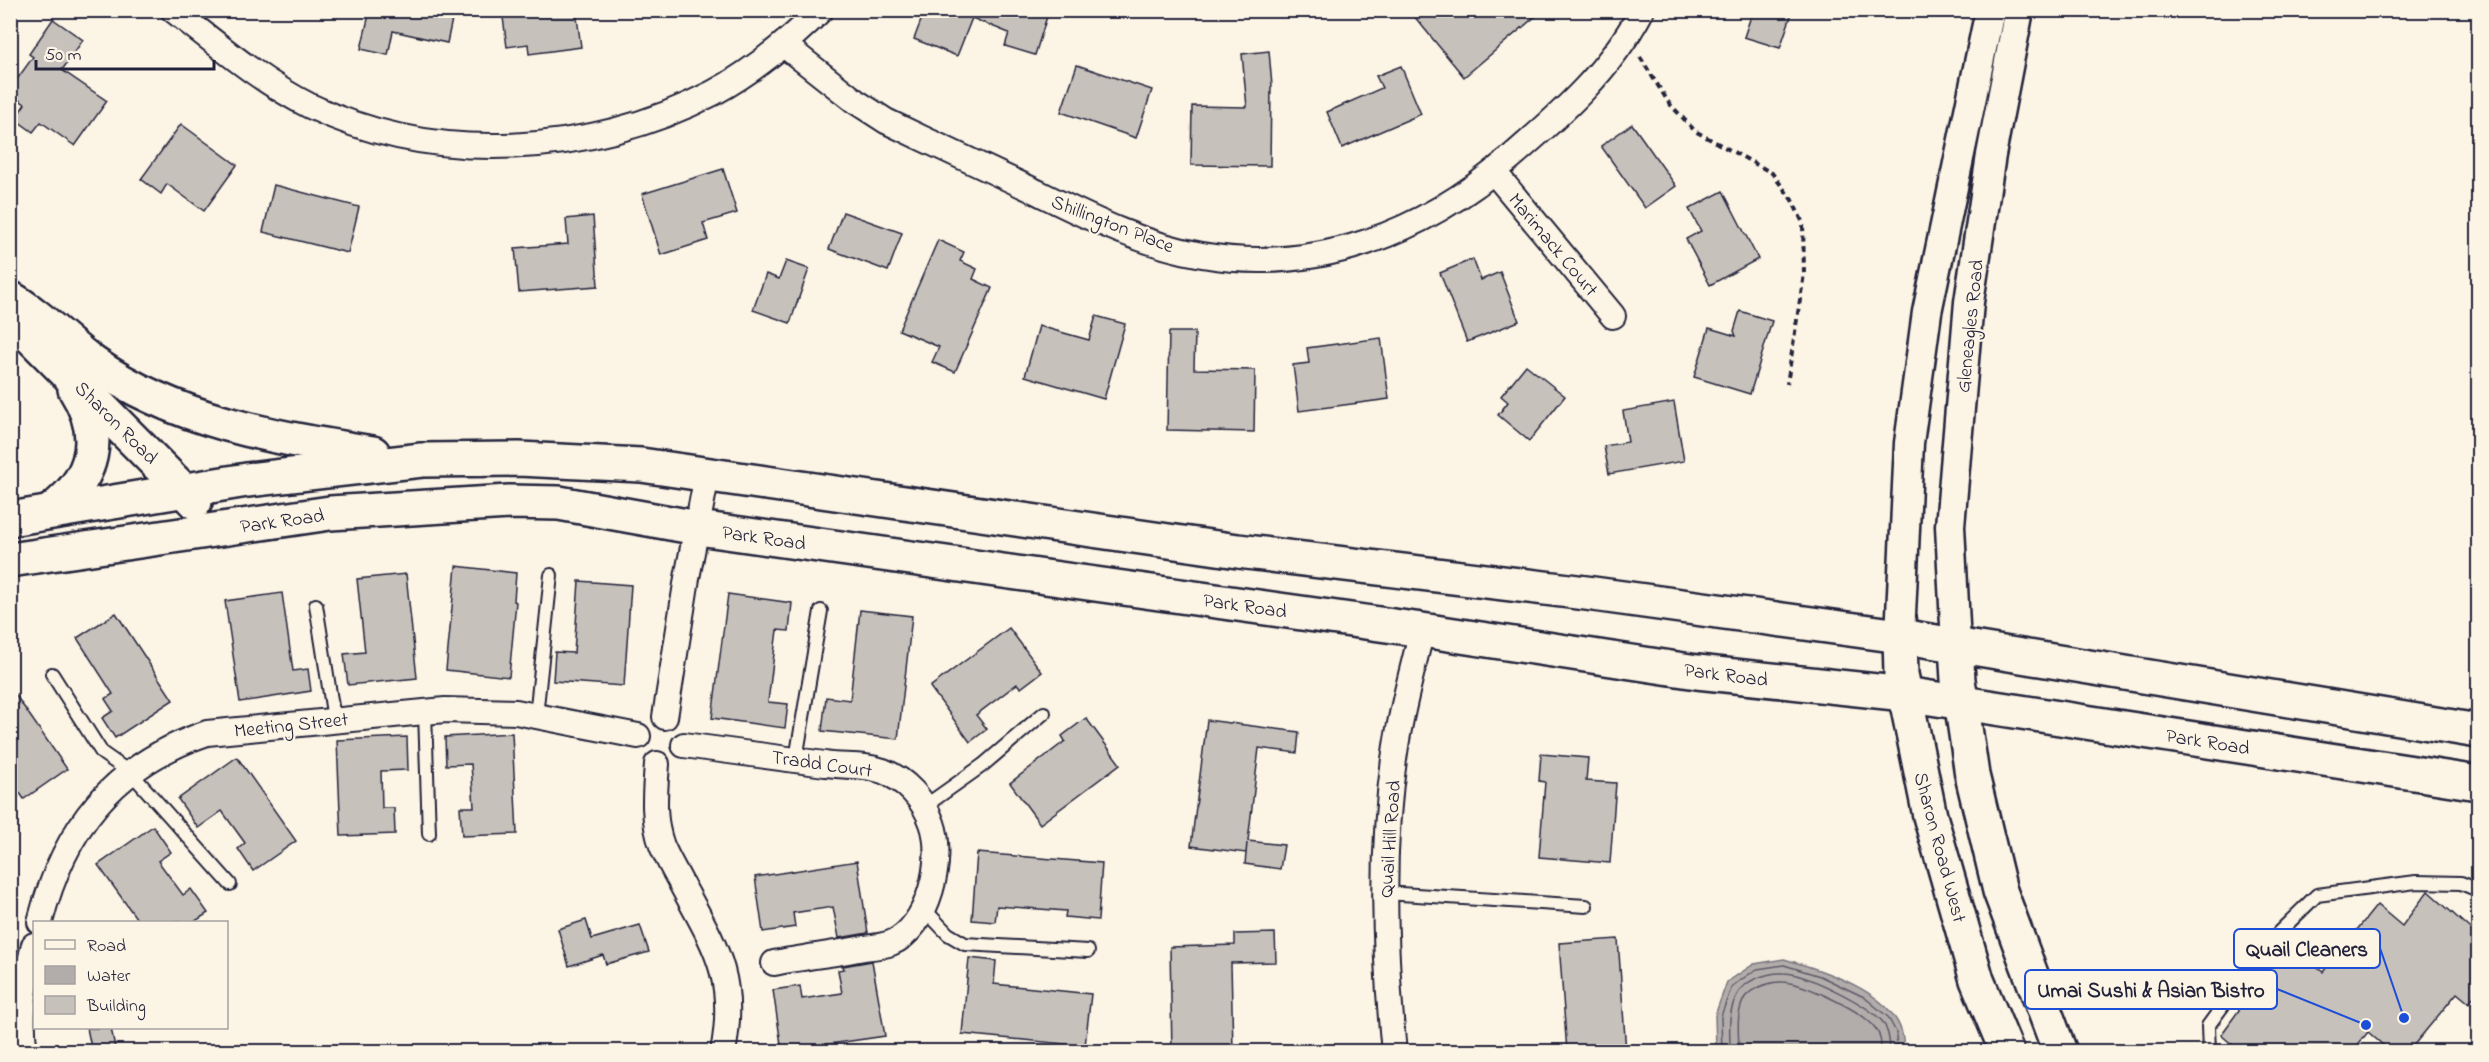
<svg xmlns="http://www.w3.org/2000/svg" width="2489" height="1062" font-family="'Indie Flower',sans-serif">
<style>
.water{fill:#b2adab;stroke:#78757e;stroke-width:1.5}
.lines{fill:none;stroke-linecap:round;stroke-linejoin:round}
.shore{stroke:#5c5a68;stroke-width:1.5}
.building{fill:#c6c1bb;stroke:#22223b;stroke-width:1.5}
.service-casing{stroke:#22223b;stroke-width:16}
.minor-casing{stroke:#22223b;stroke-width:28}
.tertiary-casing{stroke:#22223b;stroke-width:33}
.secondary-casing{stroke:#22223b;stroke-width:38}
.path{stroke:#22223b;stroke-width:4;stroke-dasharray:6 4.5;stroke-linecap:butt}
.service{stroke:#fcf5e5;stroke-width:12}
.minor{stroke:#fcf5e5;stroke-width:24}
.tertiary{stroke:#fcf5e5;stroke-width:28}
.secondary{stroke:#fcf5e5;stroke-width:33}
.labels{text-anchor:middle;stroke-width:4.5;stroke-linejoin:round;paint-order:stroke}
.street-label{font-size:20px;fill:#22223b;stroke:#fcf5e5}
.leader{fill:none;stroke:#1d4ed8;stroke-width:2}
.callout-dot{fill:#1d4ed8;stroke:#fcf5e5;stroke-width:2}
.callout{fill:#fcf5e5;stroke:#1d4ed8;stroke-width:2}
.callout-label{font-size:21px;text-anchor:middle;font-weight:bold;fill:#22223b}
</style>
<rect width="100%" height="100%" fill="#fcf5e5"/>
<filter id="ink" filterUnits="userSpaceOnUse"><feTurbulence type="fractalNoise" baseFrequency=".0167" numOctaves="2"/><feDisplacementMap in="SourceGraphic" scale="12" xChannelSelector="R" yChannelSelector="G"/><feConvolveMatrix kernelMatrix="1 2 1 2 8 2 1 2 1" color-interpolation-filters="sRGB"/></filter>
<g filter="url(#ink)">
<path class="water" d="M1784 959C1825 971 1910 996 1903 1051H1716L1715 1015 1727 982 1754 964Z"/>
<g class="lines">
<g class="shore">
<polyline points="1722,1052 1721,1016 1732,986 1757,969 1784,965 1820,976 1864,997 1888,1017 1896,1032 1897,1052"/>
<path d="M1730 1052C1730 1030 1727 1012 1738 993 1745 980 1769 972 1783 973 1806 973 1866 1004 1882 1021 1889 1030 1890 1041 1890 1052"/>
<path d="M1739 1052C1739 1033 1735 1014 1745 997 1752 988 1771 981 1783 982 1804 983 1865 1012 1876 1029 1881 1036 1881 1043 1881 1052"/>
</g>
</g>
<g class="building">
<polygon points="370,10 454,10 447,43 393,31 388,55 361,49"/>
<polygon points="502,10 576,10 581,47 529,54 528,44 507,47"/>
<polygon points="925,10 1049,10 1035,55 1005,46 1009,33 972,18 957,56 914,39"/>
<polygon points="1409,10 1543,10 1464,77"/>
<polygon points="1753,10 1793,10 1780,48 1744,37"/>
<polygon points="53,19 83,40 62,70 107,101 75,146 41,122 33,132 15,119 25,104 10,94 10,89 33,57 29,54"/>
<polygon points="1269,51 1272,86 1271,87 1270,166 1191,165 1192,106 1247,107 1242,54"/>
<polygon points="1077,65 1152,90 1136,138 1061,112"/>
<polygon points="1401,66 1421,114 1342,148 1327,112 1382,88 1376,76"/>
<polygon points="181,124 237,165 204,211 167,184 161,194 141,179"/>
<polygon points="1632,124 1676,186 1645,208 1601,146"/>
<polygon points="723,169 737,213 703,223 708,240 661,255 642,194"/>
<polygon points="274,185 359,207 348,253 263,232"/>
<polygon points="1723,191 1758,259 1710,285 1686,239 1701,231 1689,209"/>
<polygon points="843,212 902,233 888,271 829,249"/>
<polygon points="593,216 598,286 519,292 515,248 568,244 566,219"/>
<polygon points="938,240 964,252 960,261 977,269 973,279 992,288 955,372 932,362 939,347 899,330"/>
<polygon points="1473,259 1481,280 1500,272 1519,321 1467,342 1440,273"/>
<polygon points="786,261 809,269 790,323 753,310 766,274 779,279"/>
<polygon points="1740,311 1772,321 1750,394 1694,377 1709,328 1736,336 1734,331"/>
<polygon points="1096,316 1125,324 1104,399 1025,376 1039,326 1089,340"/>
<polygon points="1169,332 1195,332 1194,369 1255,370 1254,432 1167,430"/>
<polygon points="1381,338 1389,399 1299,411 1293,365 1309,363 1307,348"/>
<polygon points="1526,365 1565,396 1529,441 1498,415 1508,402 1501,396"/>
<polygon points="1674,402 1684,461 1609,474 1604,446 1628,442 1623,411"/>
<polygon points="456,566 516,573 514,601 516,602 509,677 446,670"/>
<polygon points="406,574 417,678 348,685 344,654 365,652 357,579"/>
<polygon points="579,581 631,585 624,686 553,681 555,652 574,653"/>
<polygon points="282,593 293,671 308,669 311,691 240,702 225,601"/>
<polygon points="728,594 792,603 789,631 777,630 768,702 788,704 785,728 712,718"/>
<polygon points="860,610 912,616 898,739 822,731 826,697 850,700"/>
<polygon points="116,613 173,700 115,738 102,718 113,711 105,699 113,694 77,638"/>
<polygon points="1009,628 1042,672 1021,688 1017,684 976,715 987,729 970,742 930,687"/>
<polygon points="10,687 67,769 24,799 10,779"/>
<polygon points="1086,718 1120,764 1040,824 1010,783 1065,741 1062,736"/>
<polygon points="1207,720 1299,732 1297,753 1259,748 1248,841 1284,845 1280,869 1245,864 1247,843 1246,853 1191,846"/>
<polygon points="512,733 517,834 462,836 460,807 474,807 471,764 446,765 445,737"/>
<polygon points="407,737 408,770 381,771 382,808 394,808 395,834 341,836 337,740"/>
<polygon points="1541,754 1588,758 1586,781 1616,783 1610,863 1539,857 1545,782 1539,781"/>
<polygon points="237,757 296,841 253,871 238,849 245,843 222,811 198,828 178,799"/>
<polygon points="153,826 171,852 158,861 183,895 191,889 208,913 194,922 139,922 98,865"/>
<polygon points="977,853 1102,863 1098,920 1065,917 1066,911 997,906 995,922 972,920"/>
<polygon points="857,861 868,933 839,938 833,907 793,913 795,927 763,932 755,877"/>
<polygon points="2428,891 2478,936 2478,991 2469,1003 2457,993 2408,1052 2391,1052 2368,1032 2352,1052 2241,1052 2221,1035 2286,945 2323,972 2377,905 2402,926"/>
<polygon points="586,920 592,939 640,925 649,952 606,964 603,955 569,966 558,929"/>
<polygon points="1275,933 1276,962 1231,963 1233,1052 1172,1052 1170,947 1235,945 1235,934"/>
<polygon points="1618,939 1626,1052 1567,1052 1559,943"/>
<polygon points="969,958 996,961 994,984 1091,994 1085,1046 962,1034"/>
<polygon points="872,961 885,1036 782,1051 773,990 800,986 802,999 842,993 838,970 844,969 843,966"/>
<polygon points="87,1028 111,1028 116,1052 92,1052"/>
</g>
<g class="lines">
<defs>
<g id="service">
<polyline points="316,605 334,719"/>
<polyline points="52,674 102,753 132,774 230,884"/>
<polyline points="425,712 429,834"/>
<polyline points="536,716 551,575"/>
<polyline points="796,759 821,611"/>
<polyline points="925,806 983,765 1044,713"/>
<polyline points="1385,893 1586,906"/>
<polyline points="925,910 948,934 965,944 1088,951"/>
<polyline points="2209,1052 2208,1026 2270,941 2317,895 2416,882 2461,883 2478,890"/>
</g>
<g id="minor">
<path d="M173 10C217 44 260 81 310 106 436 166 591 156 713 93 754 71 788 42 821 10"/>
<path d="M784 45 855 101 886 121C936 145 986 168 1037 192 1090 218 1143 245 1202 255 1316 275 1424 233 1510 158 1561 114 1610 71 1642 10"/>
<polyline points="1494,172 1613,316"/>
<polyline points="665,717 687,578 707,475"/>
<path d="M684 745C731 751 778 758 825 764 844 767 864 764 883 771 906 780 924 800 932 823 945 858 929 928 891 943 883 946 873 947 864 948 834 954 804 957 774 963"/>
<path d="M657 764C655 792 652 819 662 846 668 860 676 873 683 887 716 948 737 979 723 1052"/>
<path d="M40 922C64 828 113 765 207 733L445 710 516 712 638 736"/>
<path d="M25 1052C19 1014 25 981 34 945"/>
<path d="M1394 1052C1384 950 1380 847 1396 746 1402 707 1413 668 1422 630"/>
</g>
<g id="tertiary">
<polyline points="1900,636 1909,443 1927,312 1990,10"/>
<polyline points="1956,645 1950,526 1969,302 1991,155 2019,10"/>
</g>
<g id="secondary">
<path d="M10 298C41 316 64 342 93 363 175 421 276 438 373 453"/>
<polyline points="26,332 195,502"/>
<path d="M51 511C94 479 105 436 75 389"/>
<polyline points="10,519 247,480 422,460 519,459 641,465 1238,551 1586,593 1900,636 2478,731"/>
<polyline points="10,560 330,513 509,502 559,503 698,528 1422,630 1697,672 1905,694 2478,783"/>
<polyline points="1900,636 1901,674 1930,816 1977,980 2007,1052"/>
<polyline points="1956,645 1958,680 1972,775 2000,891 2060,1052"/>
</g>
</defs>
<use href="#service" class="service-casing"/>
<use href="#minor" class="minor-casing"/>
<use href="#tertiary" class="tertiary-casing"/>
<use href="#secondary" class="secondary-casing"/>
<polyline class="path" points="1640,57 1669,103 1695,131 1772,173 1792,200 1803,223 1804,274 1787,384"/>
<use href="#service" class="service"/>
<use href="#minor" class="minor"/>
<use href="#tertiary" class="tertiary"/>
<use href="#secondary" class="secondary"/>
</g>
</g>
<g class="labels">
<g class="street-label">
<text transform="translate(1113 223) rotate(21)" y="7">Shillington Place</text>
<text transform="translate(1554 244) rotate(50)" y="7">Marimack Court</text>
<text transform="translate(1969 326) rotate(-84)" y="7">Gleneagles Road</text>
<text transform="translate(117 422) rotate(45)" y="7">Sharon Road</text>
<text transform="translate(282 520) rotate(-8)" y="7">Park Road</text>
<text transform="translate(764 537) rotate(8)" y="7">Park Road</text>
<text transform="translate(1245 605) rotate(8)" y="7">Park Road</text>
<text transform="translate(1726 674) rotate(7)" y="7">Park Road</text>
<text transform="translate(291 724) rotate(-6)" y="7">Meeting Street</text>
<text transform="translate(2208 741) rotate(9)" y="7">Park Road</text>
<text transform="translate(822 763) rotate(8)" y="7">Tradd Court</text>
<text transform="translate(1389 839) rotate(-86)" y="7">Quail Hill Road</text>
<text transform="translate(1941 847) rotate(75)" y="7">Sharon Road West</text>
</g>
</g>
<path class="leader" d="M2404 1018L2380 948M2366 1025L2277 989"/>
<g class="callout-dot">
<circle cx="2404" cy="1018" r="6"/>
<circle cx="2366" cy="1025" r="6"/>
</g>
<g class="callout">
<rect x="2234" y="929" width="146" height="39" rx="6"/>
<rect x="2025" y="970" width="252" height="39" rx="6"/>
</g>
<g class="callout-label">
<text x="2307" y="956">Quail Cleaners</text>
<text x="2151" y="997">Umai Sushi &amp; Asian Bistro</text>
</g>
<rect width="2489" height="1062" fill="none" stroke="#fcf5e5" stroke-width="36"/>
<rect x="18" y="18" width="2453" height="1026" fill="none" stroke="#22223b" stroke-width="2" filter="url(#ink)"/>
<rect x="33" y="921" width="195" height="108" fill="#fcf5e5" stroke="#a5a1a1" stroke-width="1.5"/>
<rect x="45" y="940" width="30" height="9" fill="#fcf5e5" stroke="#a5a1a1" stroke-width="1.5"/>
<text x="87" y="951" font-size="18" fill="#22223b">Road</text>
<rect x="45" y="966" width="30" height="18" fill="#b2adab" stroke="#a5a1a1" stroke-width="1.5"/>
<text x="87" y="981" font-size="18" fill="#22223b">Water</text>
<rect x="45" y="996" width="30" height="18" fill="#c6c1bb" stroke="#a5a1a1" stroke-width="1.5"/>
<text x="87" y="1011" font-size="18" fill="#22223b">Building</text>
<path d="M36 60v9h178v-9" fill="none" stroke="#22223b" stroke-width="3"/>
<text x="45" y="60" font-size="18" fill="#22223b" stroke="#fcf5e5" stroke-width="4.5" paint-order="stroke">50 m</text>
</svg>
